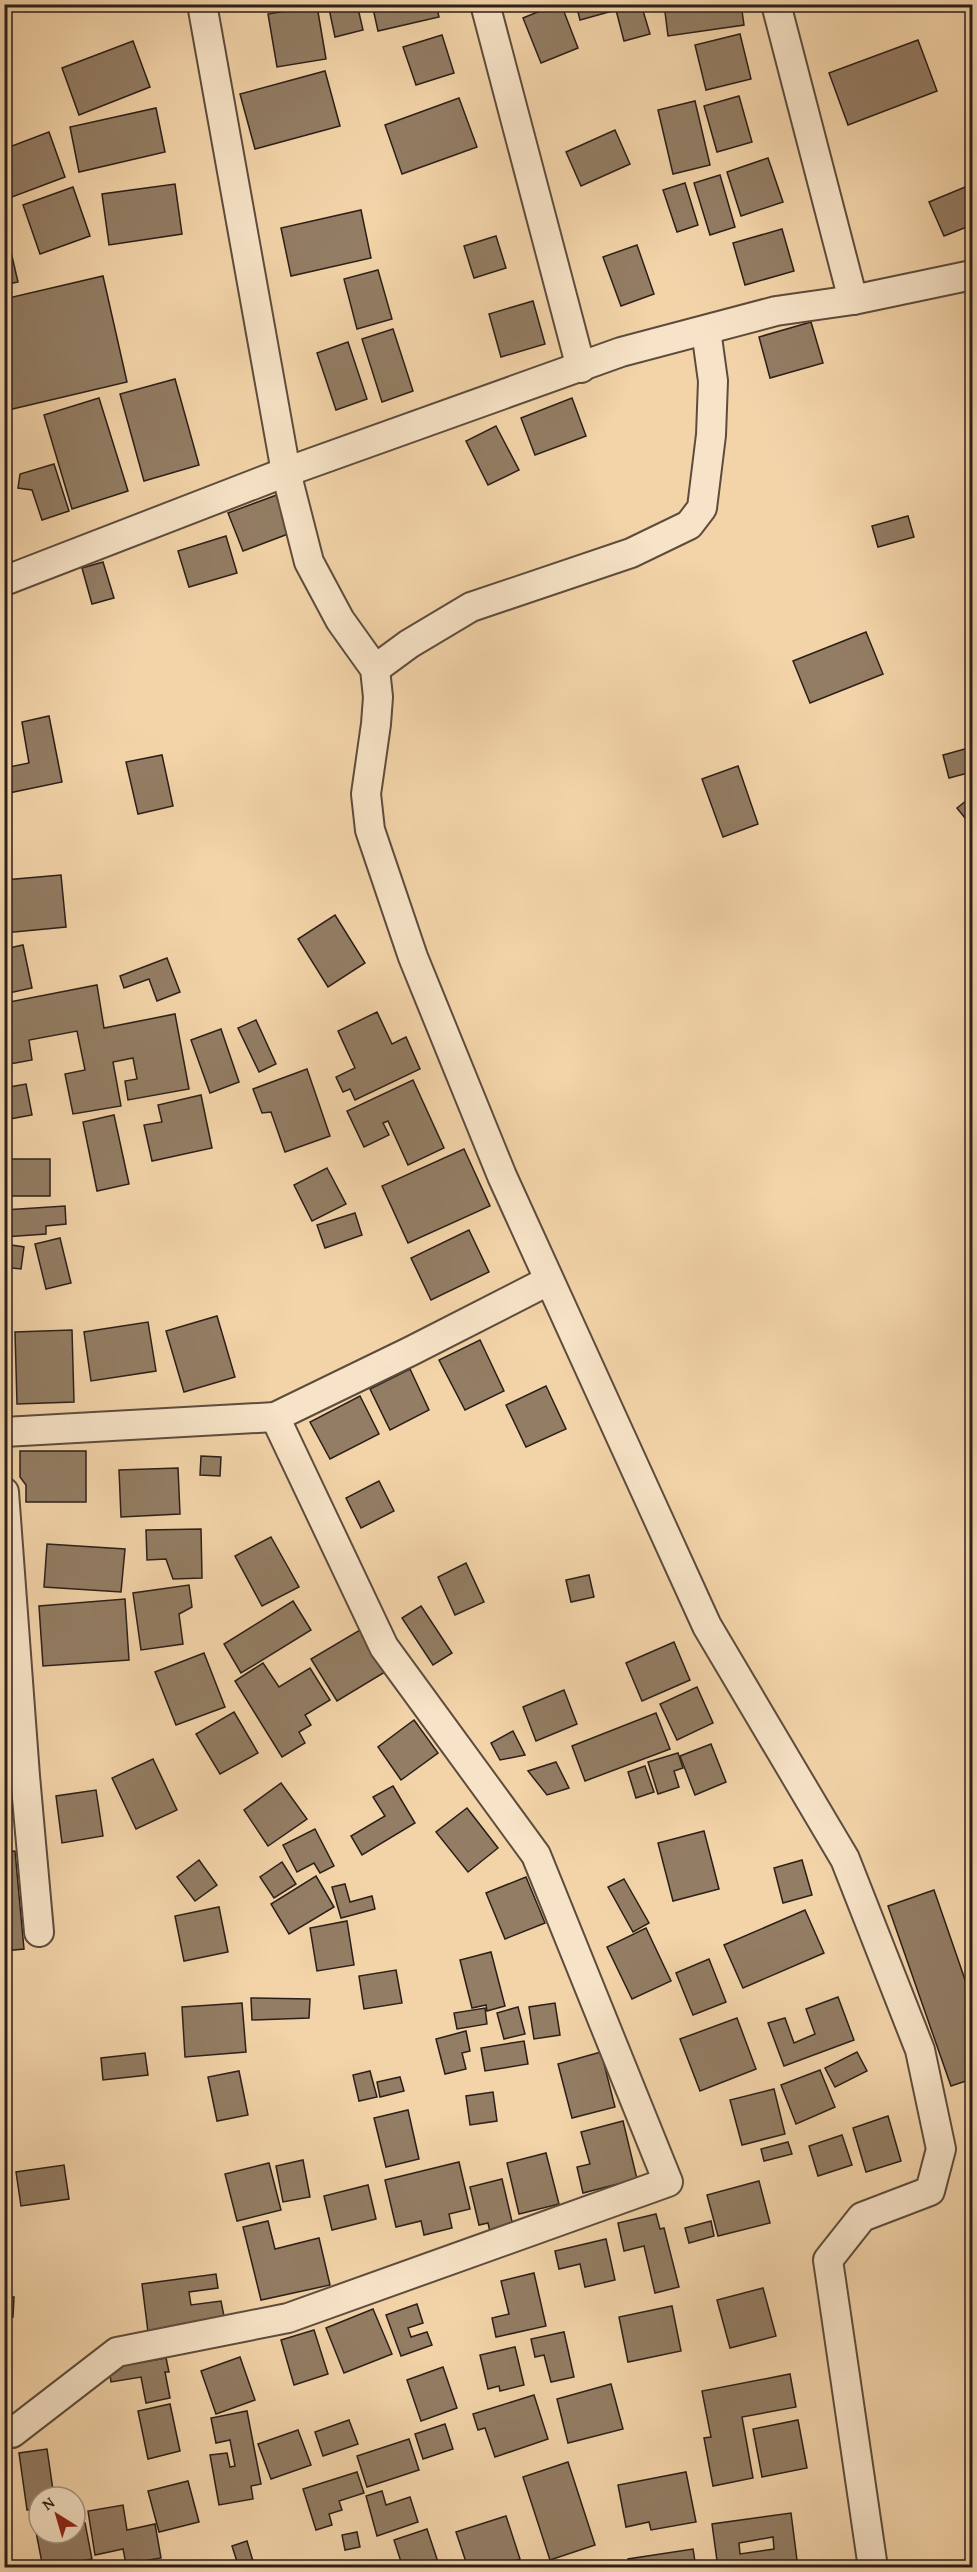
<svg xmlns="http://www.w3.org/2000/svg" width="977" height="2572" font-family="'Gentium Book Plus',serif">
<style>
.building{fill:#937d64;stroke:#2b1f19;stroke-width:1.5;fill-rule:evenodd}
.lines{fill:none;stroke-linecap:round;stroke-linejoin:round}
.street-casing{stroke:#5d4c3d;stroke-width:32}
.street{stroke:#f7e3c7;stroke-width:28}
</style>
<rect width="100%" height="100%" fill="#f3d4a9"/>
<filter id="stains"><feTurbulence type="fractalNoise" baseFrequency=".00333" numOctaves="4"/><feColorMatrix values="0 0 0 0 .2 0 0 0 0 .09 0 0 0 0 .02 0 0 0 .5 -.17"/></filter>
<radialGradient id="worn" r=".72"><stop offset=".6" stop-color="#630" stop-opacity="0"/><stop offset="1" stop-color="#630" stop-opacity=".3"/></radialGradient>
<g class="building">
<polygon points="328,4 357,4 363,30 335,37"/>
<polygon points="372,4 436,4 439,17 378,31"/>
<polygon points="557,4 561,4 578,48 541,63 523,18"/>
<polygon points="576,4 641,4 650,34 624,41 616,10 580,20"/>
<polygon points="664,4 741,4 744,25 668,36"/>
<polygon points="317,6 326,59 277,67 268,14"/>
<polygon points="740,34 751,79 706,90 695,45"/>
<polygon points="442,35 454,73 416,85 403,47"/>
<polygon points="918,40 937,91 848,125 829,73"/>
<polygon points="133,41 150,87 79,115 62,68"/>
<polygon points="325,71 340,126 255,149 240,94"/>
<polygon points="739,96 752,142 717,152 704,106"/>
<polygon points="459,98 477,147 402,174 385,125"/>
<polygon points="695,101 710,165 673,174 658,110"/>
<polygon points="156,108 165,152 79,172 70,127"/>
<polygon points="615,130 630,164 581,186 566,152"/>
<polygon points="49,132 65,177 4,200 4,149"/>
<polygon points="768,158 783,202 741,216 727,172"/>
<polygon points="720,175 735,227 710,235 694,183"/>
<polygon points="685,183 698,225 677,232 663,190"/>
<polygon points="175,184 182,234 109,245 102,194"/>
<polygon points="970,185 972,191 972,225 944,236 929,202"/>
<polygon points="73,187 90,236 40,254 23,205"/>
<polygon points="361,210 371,258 291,276 281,228"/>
<polygon points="4,222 18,282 4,285"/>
<polygon points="782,229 794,271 745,285 733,243"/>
<polygon points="496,236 506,268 474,278 464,246"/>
<polygon points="637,245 654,294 621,306 603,257"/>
<polygon points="378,270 392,319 357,329 344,279"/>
<polygon points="103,276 127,382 4,411 4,299"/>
<polygon points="533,301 545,344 501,357 489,314"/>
<polygon points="811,322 823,363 770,378 759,337"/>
<polygon points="393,329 413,391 382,402 362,339"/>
<polygon points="348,342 367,399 336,410 317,353"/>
<polygon points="175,379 199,465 144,481 120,394"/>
<polygon points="99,398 128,491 72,509 44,415"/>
<polygon points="572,398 586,436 535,455 521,418"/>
<polygon points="496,426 519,470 488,485 466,441"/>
<polygon points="54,464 69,511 42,520 32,490 18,488 20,474"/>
<polygon points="282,493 296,531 243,551 228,513"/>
<polygon points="908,516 914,537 878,547 872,526"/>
<polygon points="226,536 237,573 189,587 178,551"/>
<polygon points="103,562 114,598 92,604 82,568"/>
<polygon points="866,632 883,674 810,703 793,661"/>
<polygon points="49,716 62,782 4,794 4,768 29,763 22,722"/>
<polygon points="972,747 972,772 949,778 943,755"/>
<polygon points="162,755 173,806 138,814 126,762"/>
<polygon points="738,766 758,824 723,837 702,779"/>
<polygon points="972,796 972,820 969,823 957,808"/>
<polygon points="61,875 66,927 4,933 4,880"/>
<polygon points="335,915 365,963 328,987 298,939"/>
<polygon points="23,945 32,988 4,994 4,949"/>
<polygon points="167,958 180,992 157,1001 149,979 124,988 120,976"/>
<polygon points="97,985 104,1028 175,1014 189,1089 128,1100 125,1081 137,1079 133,1058 113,1062 121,1106 73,1114 65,1074 85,1070 77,1031 29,1040 32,1060 4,1065 4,1003"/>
<polygon points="377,1012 392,1044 406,1037 420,1069 355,1100 350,1089 343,1092 336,1077 355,1068 338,1031"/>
<polygon points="256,1020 276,1064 259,1072 238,1028"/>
<polygon points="221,1029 239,1082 210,1093 191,1040"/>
<polygon points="307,1069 330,1136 285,1152 271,1112 262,1113 253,1089"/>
<polygon points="413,1080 444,1148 408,1165 388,1121 383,1123 389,1135 364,1147 347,1111"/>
<polygon points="26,1084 32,1115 4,1120 4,1088"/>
<polygon points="201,1095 212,1148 152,1161 144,1125 162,1122 158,1105"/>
<polygon points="114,1115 129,1184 97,1191 83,1122"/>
<polygon points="464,1149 490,1206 408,1243 382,1186"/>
<rect x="4" y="1159" width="46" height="37"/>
<polygon points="327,1168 346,1204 312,1221 294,1185"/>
<polygon points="65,1206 66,1224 46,1226 46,1234 4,1237 4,1210"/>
<polygon points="355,1213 362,1235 325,1248 317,1225"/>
<polygon points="469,1230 489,1272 431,1300 411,1258"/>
<polygon points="60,1238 71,1283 46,1289 35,1244"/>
<polygon points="5,1244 24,1247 21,1269 4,1267"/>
<polygon points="217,1316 235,1377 184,1392 166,1331"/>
<polygon points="148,1322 156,1371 91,1381 84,1332"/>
<polygon points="72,1330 74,1402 17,1404 15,1332"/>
<polygon points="480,1340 504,1391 465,1410 439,1360"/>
<polygon points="410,1369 429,1410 390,1430 370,1389"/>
<polygon points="546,1386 566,1429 526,1447 506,1405"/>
<polygon points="360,1396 379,1434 330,1459 310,1422"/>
<polygon points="20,1451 86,1451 86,1502 26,1502 26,1485 20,1477"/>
<polygon points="201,1456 221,1457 220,1476 200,1475"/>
<polygon points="178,1468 180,1514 121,1517 119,1470"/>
<polygon points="379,1481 394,1511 361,1528 346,1498"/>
<polygon points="201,1529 202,1578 173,1579 166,1559 147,1560 146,1530"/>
<polygon points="271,1537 299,1587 262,1606 235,1556"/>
<polygon points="47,1544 125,1549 121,1592 44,1587"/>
<polygon points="466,1563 484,1602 455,1615 438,1577"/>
<polygon points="589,1575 594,1597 571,1602 566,1580"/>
<polygon points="189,1585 192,1607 179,1614 183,1644 141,1650 133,1593"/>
<polygon points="125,1599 129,1660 43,1666 39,1606"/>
<polygon points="293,1601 311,1630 241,1673 224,1644"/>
<polygon points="421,1606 452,1653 433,1665 402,1618"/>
<polygon points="360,1630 385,1672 337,1701 311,1659"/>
<polygon points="674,1642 690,1680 642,1701 626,1663"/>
<polygon points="204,1653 225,1707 176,1725 155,1672"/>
<polygon points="263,1663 279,1687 310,1668 330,1700 305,1715 311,1725 299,1732 305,1743 282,1757 235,1681"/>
<polygon points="697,1687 713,1723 677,1740 660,1704"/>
<polygon points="564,1690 577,1724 536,1741 523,1707"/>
<polygon points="234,1712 258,1753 220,1774 196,1734"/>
<polygon points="656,1713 670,1749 585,1781 572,1746"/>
<polygon points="414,1720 438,1753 401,1780 378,1747"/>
<polygon points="513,1731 525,1755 500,1760 491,1743"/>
<polygon points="711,1744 726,1782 695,1795 680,1756"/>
<polygon points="678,1753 683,1768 674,1771 679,1787 658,1794 648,1762"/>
<polygon points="153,1759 177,1810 136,1829 112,1778"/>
<polygon points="556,1762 569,1788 547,1795 528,1771"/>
<polygon points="645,1766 654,1792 636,1798 628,1772"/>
<polygon points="281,1783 307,1819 268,1846 244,1810"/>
<polygon points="393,1786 415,1823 362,1855 351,1836 385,1816 373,1797"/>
<polygon points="96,1790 103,1836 62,1843 56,1796"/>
<polygon points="467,1808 498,1848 468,1872 436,1832"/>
<polygon points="315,1829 334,1866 320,1873 314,1863 297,1872 283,1845"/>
<polygon points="704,1831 719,1889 673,1901 658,1843"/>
<polygon points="15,1851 24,1949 4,1951 4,1852"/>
<polygon points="199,1860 217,1885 195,1901 177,1877"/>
<polygon points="802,1860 812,1895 783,1903 774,1868"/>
<polygon points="282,1862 296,1884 274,1898 260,1877"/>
<polygon points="316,1876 334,1907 289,1934 271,1904"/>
<polygon points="526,1877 545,1923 505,1939 486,1893"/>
<polygon points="624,1879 649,1923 633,1932 608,1887"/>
<polygon points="345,1884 350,1902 372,1896 375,1909 341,1918 332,1887"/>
<polygon points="934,1890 972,2000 972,2079 951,2086 888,1906"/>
<polygon points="219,1907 228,1952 184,1961 175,1916"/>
<polygon points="805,1910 824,1953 743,1988 724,1945"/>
<polygon points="347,1921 354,1965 317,1971 310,1928"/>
<polygon points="646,1928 671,1981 632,1999 607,1947"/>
<polygon points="491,1952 505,2006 487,2011 486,2005 472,2008 460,1960"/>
<polygon points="709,1959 726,2002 693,2015 676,1973"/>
<polygon points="396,1970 402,2003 364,2009 359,1976"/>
<polygon points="838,1997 854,2040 784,2066 768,2023 785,2018 794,2043 815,2034 806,2009"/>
<polygon points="251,1998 310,1999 309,2018 252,2020"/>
<polygon points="242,2003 246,2052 185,2057 182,2007"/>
<polygon points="555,2003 560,2035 534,2039 529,2007"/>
<polygon points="518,2007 525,2034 504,2039 497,2013"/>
<polygon points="485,2008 487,2024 457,2029 454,2013"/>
<polygon points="737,2018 756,2069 700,2091 680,2039"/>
<polygon points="466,2031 470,2051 462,2053 466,2069 445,2074 436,2039"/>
<polygon points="524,2041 528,2064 485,2071 481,2048"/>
<polygon points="601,2052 615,2107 572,2118 558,2064"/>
<polygon points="857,2052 867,2071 835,2087 825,2068"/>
<polygon points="145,2053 148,2075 103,2080 101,2058"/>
<polygon points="820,2070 835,2107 796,2124 781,2085"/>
<polygon points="239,2071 248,2115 217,2121 208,2077"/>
<polygon points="370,2071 377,2097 359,2101 353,2075"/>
<polygon points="400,2077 404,2091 380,2097 377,2082"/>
<polygon points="774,2089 785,2134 742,2145 730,2100"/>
<polygon points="493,2092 497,2121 470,2125 466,2096"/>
<polygon points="408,2110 419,2159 386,2167 374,2118"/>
<polygon points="888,2116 901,2161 866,2172 853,2128"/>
<polygon points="623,2121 637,2179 583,2193 577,2167 590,2164 581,2132"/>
<polygon points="842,2135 852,2165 818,2176 809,2146"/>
<polygon points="788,2142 792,2154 764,2161 761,2149"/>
<polygon points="546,2153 559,2204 519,2214 507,2163"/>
<polygon points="303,2160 310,2197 283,2202 276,2166"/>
<polygon points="459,2162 470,2209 449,2214 452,2228 424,2235 421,2221 396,2227 385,2180"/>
<polygon points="269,2163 281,2210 237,2221 225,2174"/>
<polygon points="64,2165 69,2199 21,2206 16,2172"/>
<polygon points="502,2179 514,2230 491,2236 488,2223 479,2225 470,2187"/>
<polygon points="759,2181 770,2223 718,2236 707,2195"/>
<polygon points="368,2185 376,2219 332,2230 324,2196"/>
<polygon points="656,2214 660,2229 664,2228 679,2287 655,2293 644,2246 624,2251 618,2223"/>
<polygon points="268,2221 275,2249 319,2238 330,2285 261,2300 243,2227"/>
<polygon points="711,2221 714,2236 689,2243 685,2228"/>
<polygon points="606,2239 615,2280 585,2287 580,2264 559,2269 555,2251"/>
<polygon points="534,2273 546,2326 496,2337 492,2318 509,2314 501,2281"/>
<polygon points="216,2274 218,2288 189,2292 191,2305 221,2301 225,2321 148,2332 142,2284"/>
<polygon points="763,2288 776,2336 730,2348 717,2300"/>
<polygon points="4,2297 14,2297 13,2317 4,2317"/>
<polygon points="417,2304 423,2323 408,2328 411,2337 427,2332 432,2345 401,2356 386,2315"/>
<polygon points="672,2306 681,2351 628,2362 619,2317"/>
<polygon points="373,2309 392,2354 344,2373 326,2328"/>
<polygon points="314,2330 328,2374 294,2385 281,2340"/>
<polygon points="564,2332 574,2377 551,2382 544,2355 535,2357 531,2339"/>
<polygon points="515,2347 524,2385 500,2391 499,2386 488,2389 480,2355"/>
<polygon points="240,2357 255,2400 216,2414 201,2371"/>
<polygon points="166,2358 169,2372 165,2372 170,2398 146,2403 141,2377 111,2382 109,2368"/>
<polygon points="443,2367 457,2408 421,2421 407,2380"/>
<polygon points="790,2374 796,2407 742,2417 753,2478 713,2486 704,2438 711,2437 702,2391"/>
<polygon points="611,2384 623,2429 568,2443 557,2399"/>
<polygon points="534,2395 548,2439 495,2457 485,2428 478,2430 473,2414"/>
<polygon points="170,2404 180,2451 148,2459 138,2411"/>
<polygon points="247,2411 261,2484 251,2486 253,2499 219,2505 210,2455 227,2453 230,2467 235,2466 230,2440 216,2443 211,2418"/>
<polygon points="349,2420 358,2444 323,2456 315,2432"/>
<polygon points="798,2420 807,2468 762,2477 753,2429"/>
<polygon points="445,2424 453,2449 423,2459 415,2434"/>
<polygon points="298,2430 311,2465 271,2479 258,2444"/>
<polygon points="409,2439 419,2470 367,2487 357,2456"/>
<polygon points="47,2449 54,2497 39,2497 39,2509 27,2510 19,2453"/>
<polygon points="568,2462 595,2545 550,2560 523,2477"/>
<polygon points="357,2472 364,2493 339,2501 342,2510 329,2514 332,2525 316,2530 303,2489"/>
<polygon points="686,2472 696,2522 651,2530 649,2522 626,2527 618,2485"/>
<polygon points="188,2481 199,2522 159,2532 148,2491"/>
<polygon points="382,2491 386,2505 410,2497 418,2522 377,2536 366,2496"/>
<polygon points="123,2505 127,2530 155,2524 161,2558 126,2564 123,2549 95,2555 88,2511"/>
<path d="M791 2513 798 2568H718L712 2524ZM773 2537 774 2549 740 2554 739 2543Z"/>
<polygon points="506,2516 520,2559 494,2568 468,2568 456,2532"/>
<polygon points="85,2523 92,2559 43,2568 36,2532 75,2533 75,2525"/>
<polygon points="427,2529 440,2568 403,2568 394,2540"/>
<polygon points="357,2532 360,2547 345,2550 342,2535"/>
<polygon points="247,2541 255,2568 239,2568 232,2546"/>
<polygon points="693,2549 696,2568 629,2568 628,2559"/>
<polygon points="376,2563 377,2568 357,2568"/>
</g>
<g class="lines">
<defs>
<g id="street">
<polyline points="202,4 286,472 309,562 340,620 375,669 378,697 376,724 366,794 370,830 413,957 502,1176 707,1626 845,1859 920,2050 941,2149 930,2191 862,2217 828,2260 873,2568"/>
<polyline points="485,4 581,368"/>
<polyline points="776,4 853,300"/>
<polyline points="4,581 286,472 621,352 776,311 853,300 972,275"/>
<polyline points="375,669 409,644 471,607 631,553 689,525 702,508 711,435 713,381 706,330"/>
<polyline points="4,1432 275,1417 411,1351 548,1281"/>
<polyline points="4,1492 25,1776 39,1932"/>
<polyline points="12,2433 117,2352 288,2318 668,2182 536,1855 384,1647 275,1417"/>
</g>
</defs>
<use href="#street" class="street-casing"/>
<use href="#street" class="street"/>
</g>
<rect width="977" height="2572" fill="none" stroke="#f3d4a9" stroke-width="24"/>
<rect x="6" y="6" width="965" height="2560" fill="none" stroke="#2b1f19" stroke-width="3"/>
<rect x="12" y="12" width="953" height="2548" fill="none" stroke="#2b1f19" stroke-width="1.5"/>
<g transform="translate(57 2515) rotate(323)"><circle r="28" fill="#f7e3c7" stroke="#a59581" stroke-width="1.5"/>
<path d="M0-4.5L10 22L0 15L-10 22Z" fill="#8f2418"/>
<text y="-9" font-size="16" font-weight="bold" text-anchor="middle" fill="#2b1f19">N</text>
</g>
<rect width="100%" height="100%" filter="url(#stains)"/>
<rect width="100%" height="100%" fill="url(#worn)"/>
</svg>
